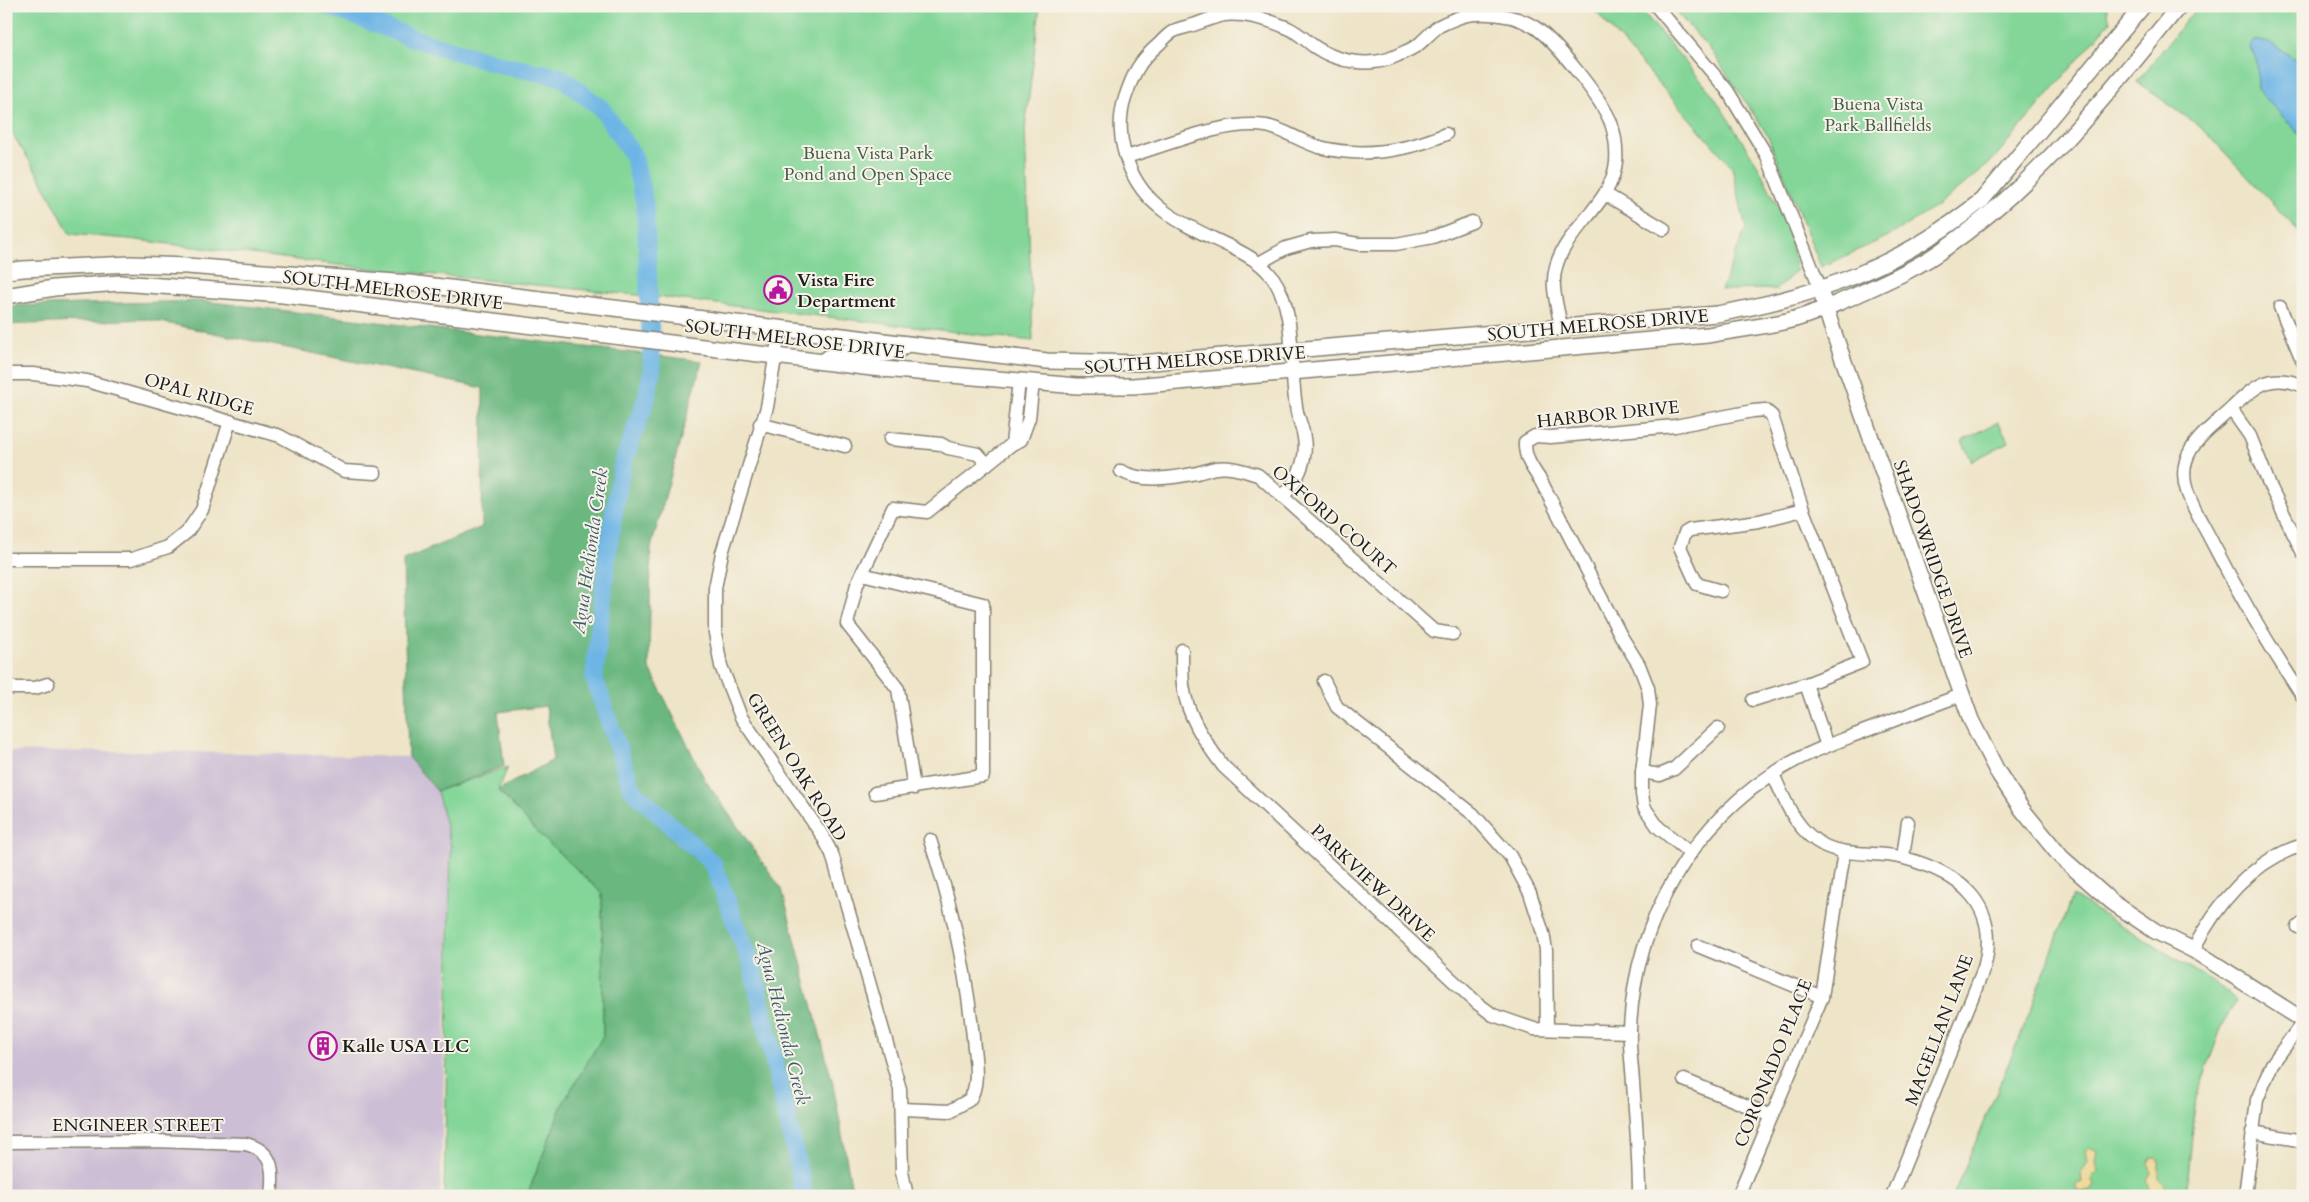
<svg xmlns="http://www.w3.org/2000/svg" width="2309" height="1202" font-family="Cardo,serif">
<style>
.industrial{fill:#ccbed4}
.green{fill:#83d698;stroke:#50795a}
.forest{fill:#6ab780;stroke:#436a4e}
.sand{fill:#eeda9e;stroke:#857b5d}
.water{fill:#6db5e5;stroke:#446880}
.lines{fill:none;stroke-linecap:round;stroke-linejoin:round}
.river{stroke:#6db5e5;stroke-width:18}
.minor-casing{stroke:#858072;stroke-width:15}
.major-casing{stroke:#858072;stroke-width:18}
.minor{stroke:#fff;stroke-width:12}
.major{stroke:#fff;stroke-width:15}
.labels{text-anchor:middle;stroke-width:4;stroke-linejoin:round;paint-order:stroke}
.park-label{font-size:18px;fill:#405d47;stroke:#f7f3e8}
.poi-label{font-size:18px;font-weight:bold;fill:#1c1c1c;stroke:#f7f3e8;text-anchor:start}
.street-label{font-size:18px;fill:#1c1c1c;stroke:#f7f3e8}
.water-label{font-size:19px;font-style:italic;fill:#3c596c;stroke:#f7f3e8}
</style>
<rect width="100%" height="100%" fill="#f7f3e8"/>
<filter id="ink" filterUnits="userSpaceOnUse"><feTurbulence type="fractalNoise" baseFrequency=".02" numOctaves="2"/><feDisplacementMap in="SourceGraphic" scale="10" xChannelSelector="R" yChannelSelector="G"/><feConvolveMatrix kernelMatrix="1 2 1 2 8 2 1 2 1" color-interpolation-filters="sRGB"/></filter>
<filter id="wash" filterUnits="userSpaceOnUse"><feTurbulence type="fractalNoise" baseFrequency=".0096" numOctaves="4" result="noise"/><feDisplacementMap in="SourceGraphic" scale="20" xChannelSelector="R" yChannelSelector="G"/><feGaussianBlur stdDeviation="1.12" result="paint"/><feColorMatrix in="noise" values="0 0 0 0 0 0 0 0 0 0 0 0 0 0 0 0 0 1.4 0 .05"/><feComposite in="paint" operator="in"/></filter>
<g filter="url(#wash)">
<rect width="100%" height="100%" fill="#eee4c7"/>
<polygon class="industrial" points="151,751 408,757 437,791 451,846 440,1196 6,1196 6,752"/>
<g class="green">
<polygon points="6,6 1040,6 1025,129 1033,341 666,298 355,267 129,239 70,234 39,176 6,124"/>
<polygon points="1591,6 1638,6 1713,95 1758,166 1788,227 1796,271 1777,289 1721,290 1746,228 1732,167"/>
<polygon points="1671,6 2106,6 2110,22 1990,163 1940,204 1891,235 1821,267 1768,136 1713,53"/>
<polygon points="2198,6 2303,6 2303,236 2201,127 2137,82"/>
<polygon points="1998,422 2009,442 1972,461 1962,441"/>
<polygon points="508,767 498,790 538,833 602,893 603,1036 562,1105 527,1196 444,1196 451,846 437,791"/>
<polygon points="2072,896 2224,988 2235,1001 2220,1031 2196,1098 2186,1196 1953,1196 2030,1012"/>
</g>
<polygon class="forest" points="203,301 702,361 651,548 649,667 705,780 782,890 833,1084 853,1196 527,1196 562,1105 603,1036 602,893 538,833 498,790 553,760 546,706 498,712 504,766 437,791 408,757 403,560 482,527 483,388 146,319 6,325 6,306"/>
<g class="sand">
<polygon points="2091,1147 2098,1151 2096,1162 2098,1171 2091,1178 2094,1185 2090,1190 2079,1192 2075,1185 2082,1182 2081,1173 2088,1162 2086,1151"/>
<polygon points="2151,1158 2155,1158 2159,1161 2159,1179 2167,1187 2163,1192 2151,1194 2147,1180 2151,1173 2149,1163"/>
</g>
<polygon class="water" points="2253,40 2270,43 2303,64 2303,138 2258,90 2257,62 2250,47"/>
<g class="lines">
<polyline class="river" points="328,6 415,39 505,66 561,77 602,109 634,157 645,205 652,370 647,397 623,463 609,542 594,678 632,789 713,864 753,970 805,1196"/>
</g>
</g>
<g filter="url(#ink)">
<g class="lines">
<defs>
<g id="minor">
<polyline points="1656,6 1727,90 1767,156 1821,290"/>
<path d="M1126 157C1167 145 1224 120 1266 126 1284 129 1301 142 1319 147 1362 158 1406 151 1446 134"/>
<polyline points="1605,194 1664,229"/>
<polyline points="1259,263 1286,248 1311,241 1335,240 1358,244 1396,244 1433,237 1472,222"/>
<polyline points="2280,307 2303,362"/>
<polyline points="780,328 767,407 722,553 715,588 715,633 721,666 741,717 822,835 832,854 900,1089 902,1172 907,1196"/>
<polyline points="6,374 33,374 87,381 280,436 344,471 375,473"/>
<path d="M2303 386C2271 372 2255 386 2233 407 2217 423 2192 439 2186 461 2183 471 2184 482 2187 491 2193 509 2204 526 2212 542 2239 595 2270 647 2303 697"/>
<polyline points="2231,409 2250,436 2270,486 2303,553"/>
<polyline points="760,424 845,446"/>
<polyline points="890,439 941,444 948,448 978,454 987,464"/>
<polyline points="1012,444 1019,381"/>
<path d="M1121 471C1142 483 1173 478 1197 473 1203 472 1209 469 1216 468 1231 466 1244 471 1258 475L1434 631 1453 634"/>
<path d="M1282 497C1297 482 1308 460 1304 438 1303 427 1297 417 1296 406 1289 367 1297 312 1273 278 1262 263 1247 255 1231 247 1188 226 1145 211 1128 163 1120 143 1118 119 1125 98 1133 74 1139 61 1159 44 1163 40 1168 34 1174 31 1179 28 1187 27 1193 25 1202 22 1214 17 1224 15 1244 13 1269 20 1288 28 1299 33 1305 40 1315 47 1337 62 1371 68 1396 56 1404 52 1413 49 1419 44 1426 38 1432 31 1439 26 1449 21 1466 14 1476 14 1496 13 1516 16 1533 26 1554 39 1602 99 1611 123 1615 135 1617 149 1616 162 1611 212 1550 235 1554 288 1555 301 1559 315 1561 327"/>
<polyline points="6,559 132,559 168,547 187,532 202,510 230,421"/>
<polyline points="862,574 983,604 983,776 875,793"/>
<polyline points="1721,591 1697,584 1680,547 1685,533 1690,530 1759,521 1803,510"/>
<path d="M1182 650C1182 661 1182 674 1183 685 1187 716 1205 742 1223 766L1477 1003 1493 1015 1534 1029 1630 1032"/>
<polyline points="1324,681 1337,707 1473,814 1510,856 1530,893 1543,933 1546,950 1547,1029"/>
<polyline points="1806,684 1827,746"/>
<polyline points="6,688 35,688 48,684"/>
<polyline points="1642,772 1660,775 1674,769 1718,728"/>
<path d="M1773 774C1785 801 1796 832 1825 846 1850 857 1878 851 1904 858 1960 873 2001 905 1984 968L1892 1196"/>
<polyline points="914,788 898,689 847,624 857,584 893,508 927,512 1012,444 1021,440 1029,418 1033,382"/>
<path d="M1690 853 1658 827 1644 807 1642 794V772L1650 705 1648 688 1639 665 1621 636 1541 481C1533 469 1524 458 1525 442L1535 436 1551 437 1675 426 1753 411 1765 410 1772 416 1803 510 1862 662 1806 684 1753 700"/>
<polyline points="1903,857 1908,822"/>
<polyline points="2298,927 2303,923"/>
<polyline points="1698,946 1822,997"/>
<path d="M2193 950C2216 905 2252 860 2303 845"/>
<polyline points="1684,1080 1772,1116"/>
<path d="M901 1109 950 1111 969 1100C981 1085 974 1055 973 1037 966 969 952 905 930 840"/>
<polyline points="2252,1132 2298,1140 2303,1143"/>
<path d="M6 1142 153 1141 246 1144C274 1152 274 1170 271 1196"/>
<path d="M1639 1196C1639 1158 1636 1120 1633 1083 1632 1065 1629 1047 1630 1030 1634 921 1694 818 1789 764 1813 750 1840 741 1865 731 1897 719 1929 707 1961 695"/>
<polyline points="1738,1196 1822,997 1844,852"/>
<polyline points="2245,1196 2257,1100 2272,1064 2303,1022"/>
</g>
<g id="major">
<path d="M6 271 23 269 131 264 187 266 409 283 1047 361 1140 363 1717 314C1818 296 1901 266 1982 200L2143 6"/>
<path d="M6 296 54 288 120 283 283 295 872 368 1077 386H1133L1708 335C1734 330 1761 327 1787 321 1810 316 1832 305 1854 296 1885 282 1918 268 1945 248 2037 184 2109 93 2179 6"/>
<polyline points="1823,299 1832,328 1971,720 1997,771 2021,808 2061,857 2112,902 2155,931 2193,950 2303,1020"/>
<path d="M824 361C852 338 886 368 906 344"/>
</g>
</defs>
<use href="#minor" class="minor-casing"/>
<use href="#major" class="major-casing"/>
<use href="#minor" class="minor"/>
<use href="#major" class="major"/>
</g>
</g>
<defs>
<symbol id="civic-ring" viewBox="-11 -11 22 22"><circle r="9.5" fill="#f7f3e8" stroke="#b5179e" stroke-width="1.5"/><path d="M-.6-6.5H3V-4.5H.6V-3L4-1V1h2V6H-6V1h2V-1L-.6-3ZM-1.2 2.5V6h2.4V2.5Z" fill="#b5179e"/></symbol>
<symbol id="building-ring" viewBox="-11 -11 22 22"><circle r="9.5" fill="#f7f3e8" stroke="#b5179e" stroke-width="1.5"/><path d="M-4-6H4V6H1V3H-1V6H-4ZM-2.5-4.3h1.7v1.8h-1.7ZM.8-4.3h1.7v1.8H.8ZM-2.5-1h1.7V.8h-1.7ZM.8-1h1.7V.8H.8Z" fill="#b5179e"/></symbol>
</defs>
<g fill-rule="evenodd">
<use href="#civic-ring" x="762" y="274" width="32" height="32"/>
<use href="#building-ring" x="307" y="1030" width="32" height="32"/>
</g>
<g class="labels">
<g class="park-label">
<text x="1878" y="110">Buena Vista<tspan x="1878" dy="21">Park Ballfields</tspan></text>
<text x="868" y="159">Buena Vista Park<tspan x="868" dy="21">Pond and Open Space</tspan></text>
</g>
<g class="poi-label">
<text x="797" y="286">Vista Fire<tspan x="797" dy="21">Department</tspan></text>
<text x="342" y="1052">Kalle USA LLC</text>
</g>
<g class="street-label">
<text transform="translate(393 290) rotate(7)" y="6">SOUTH MELROSE DRIVE</text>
<text transform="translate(1598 325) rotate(-5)" y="6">SOUTH MELROSE DRIVE</text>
<text transform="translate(795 339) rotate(7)" y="6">SOUTH MELROSE DRIVE</text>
<text transform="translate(1195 360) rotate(-4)" y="6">SOUTH MELROSE DRIVE</text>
<text transform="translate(199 394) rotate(16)" y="6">OPAL RIDGE</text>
<text transform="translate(1608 414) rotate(-6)" y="6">HARBOR DRIVE</text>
<text transform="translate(1334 520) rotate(41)" y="6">OXFORD COURT</text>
<text transform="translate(1933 559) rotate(71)" y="6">SHADOWRIDGE DRIVE</text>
<text transform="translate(797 767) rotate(58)" y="6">GREEN OAK ROAD</text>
<text transform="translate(1373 883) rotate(43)" y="6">PARKVIEW DRIVE</text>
<text transform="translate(1939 1030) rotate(-69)" y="6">MAGELLAN LANE</text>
<text transform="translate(1773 1063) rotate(-68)" y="6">CORONADO PLACE</text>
<text x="138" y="1131">ENGINEER STREET</text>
</g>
<g class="water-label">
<text transform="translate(589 551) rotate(-82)" y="7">Agua Hedionda Creek</text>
<text transform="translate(784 1023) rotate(76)" y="7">Agua Hedionda Creek</text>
</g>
</g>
<rect width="2309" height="1202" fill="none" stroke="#f7f3e8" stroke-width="25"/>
</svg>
